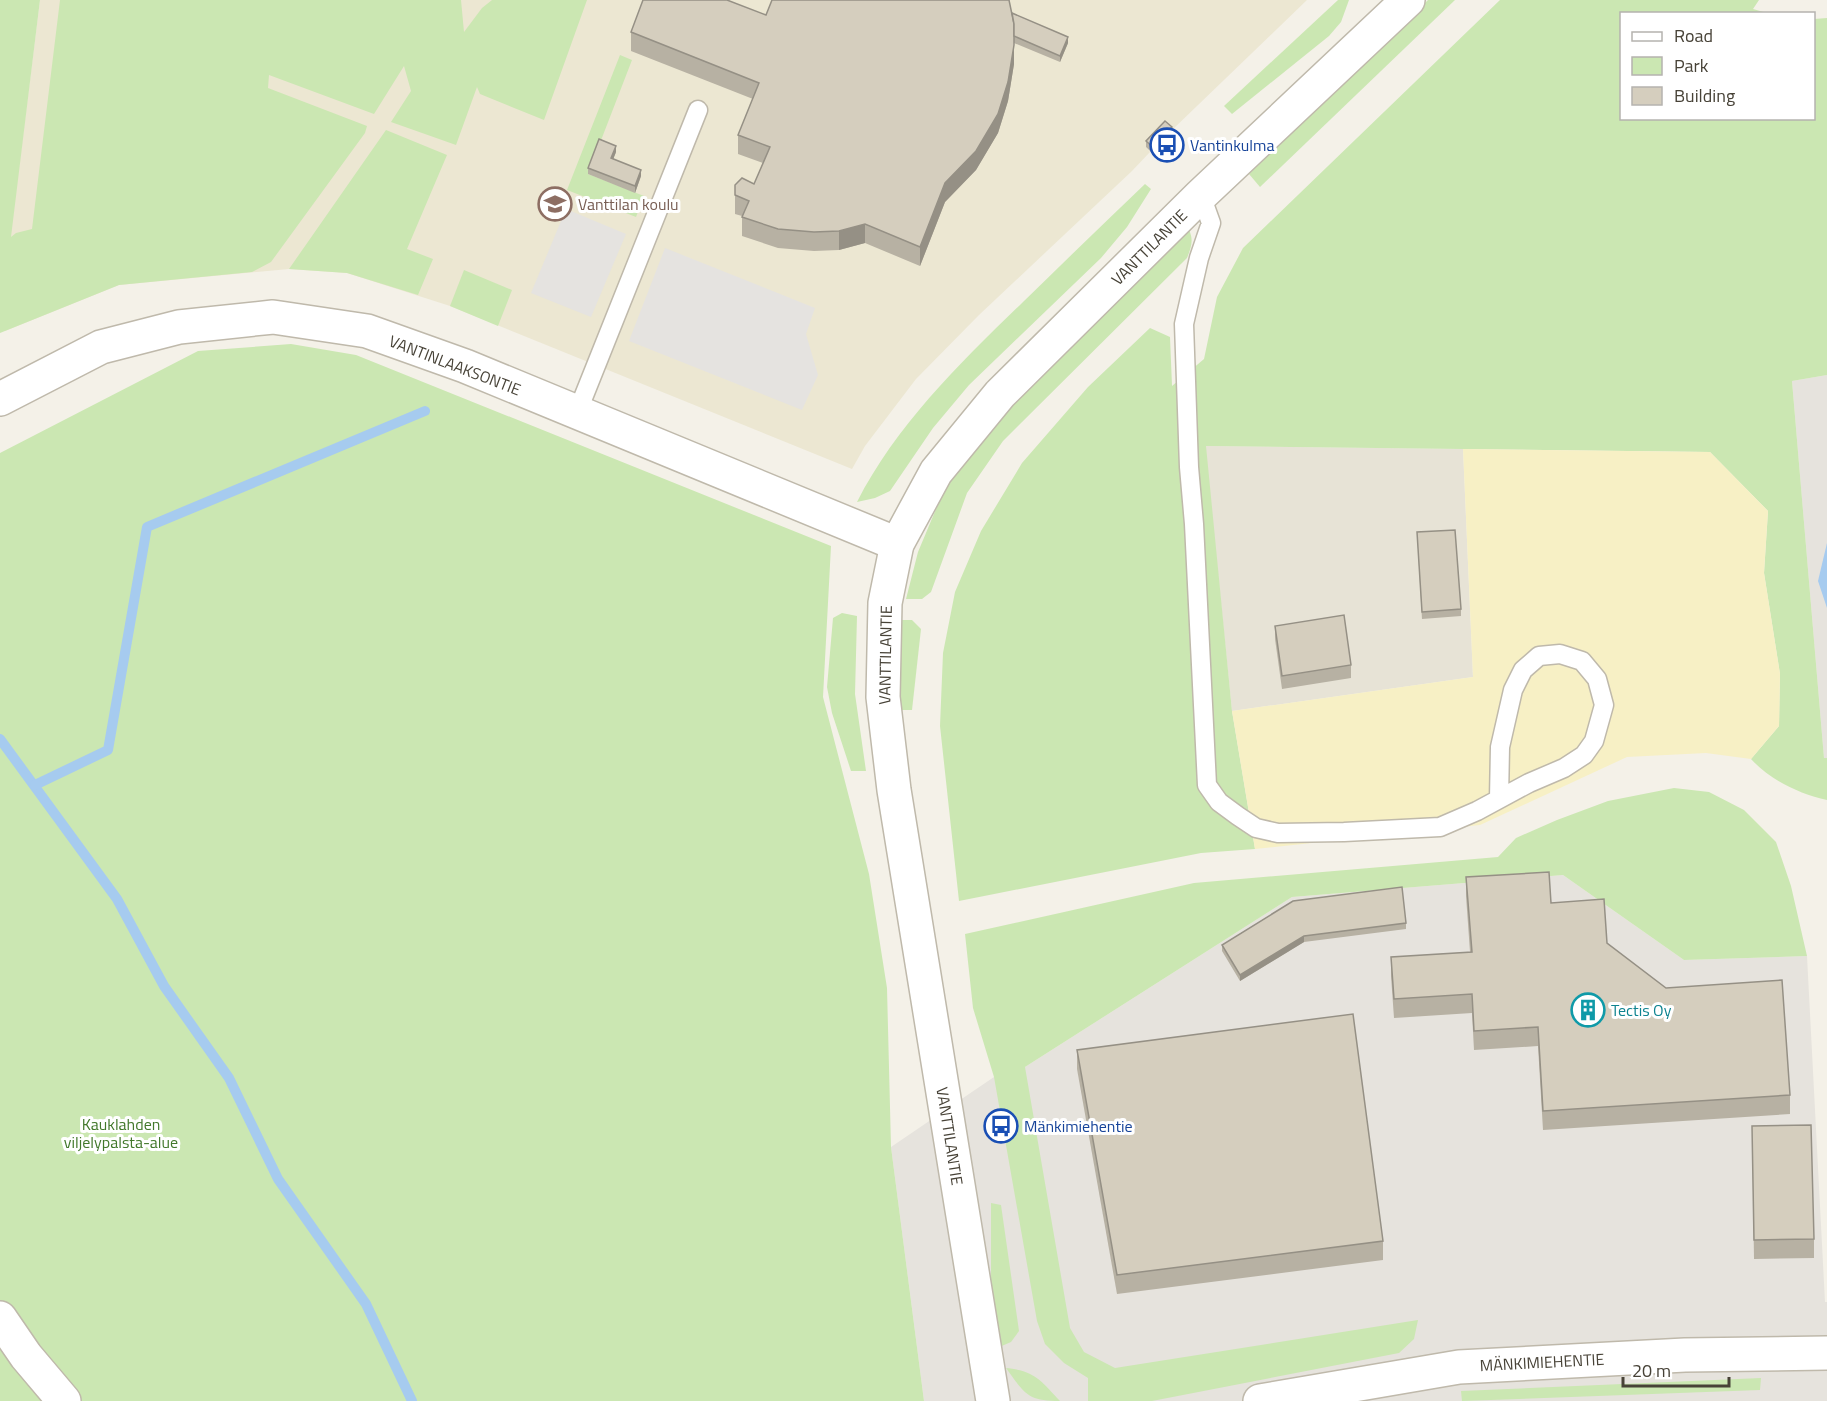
<svg xmlns="http://www.w3.org/2000/svg" width="1827" height="1401" font-family="'Titillium Web',sans-serif">
<style>
.residential{fill:#e7e3d6}
.industrial{fill:#e6e3dd}
.education{fill:#ece7d2}
.green{fill:#cbe7b2}
.sand{fill:#f7f0c5}
.parking{fill:#e5e3e0}
.water{fill:#a6cbef}
.lines{fill:none;stroke-linecap:round;stroke-linejoin:round}
.stream{stroke:#a6cbef;stroke-width:10}
.service-casing{stroke:#bfb9ab;stroke-width:21}
.minor-casing{stroke:#bfb9ab;stroke-width:36}
.tertiary-casing{stroke:#bfb9ab;stroke-width:36}
.service{stroke:#fff;stroke-width:18}
.minor{stroke:#fff;stroke-width:33}
.tertiary{stroke:#fff;stroke-width:33}
.wall{fill:#b7b1a3}
.shaded-wall{fill:#959085}
.building{fill:#d5cebe;stroke:#959085;stroke-width:1.5}
.labels{text-anchor:middle;stroke-width:6;stroke-linejoin:round;paint-order:stroke}
.transit-label{font-size:16px;fill:#164399;stroke:#fff;text-anchor:start}
.education-label{font-size:16px;fill:#785e54;stroke:#fff;text-anchor:start}
.street-label{font-size:16px;fill:#474237;stroke:#fff}
.culture-label{font-size:16px;fill:#0d838f;stroke:#fff;text-anchor:start}
.park-label{font-size:16px;fill:#42782b;stroke:#fff}
</style>
<rect width="100%" height="100%" fill="#f4f1e8"/>
<polygon class="residential" points="1205,446 1463,449 1473,677 1232,711"/>
<g class="industrial">
<polygon points="1827,375 1827,758 1824,758 1792,381"/>
<polygon points="1563,875 1684,960 1807,956 1825,1302 1827,1302 1827,1401 924,1401 891,1147 994,1077 1025,1067 1292,897"/>
</g>
<polygon class="education" points="40,0 1307,0 1170,132 1146,147 1150,152 1132,171 979,315 916,379 865,446 852,469 450,306 347,273 289,269 119,285 5,331 0,318"/>
<g class="green">
<polygon points="0,0 40,0 11,237 16,233 32,229 60,0 461,0 464,32 482,8 492,0 587,0 544,120 480,94 477,87 456,145 391,122 411,91 404,66 374,114 269,75 268,88 367,126 365,133 271,262 252,272 119,285 0,333"/>
<polygon points="1338,0 1349,0 1341,22 1329,36 1232,114 1224,106"/>
<polygon points="1428,0 1455,0 1260,187 1249,174"/>
<path d="M1500 0H1759L1753 9 1767 13 1622 14V118H1814V19L1827 18V375L1792 381 1824 758H1827V800C1799 794 1770 780 1751 759L1779 726 1780 674 1764 573 1768 511 1710 452 1206 446 1232 711 1255 849 1201 853 959 901 940 726 943 653 955 592 981 531 1022 463 1088 387 1150 328 1170 337 1172 386 1204 359 1217 297 1243 248Z"/>
<polygon points="620,55 632,60 588,174 644,196 636,217 567,190"/>
<polygon points="386,130 447,155 407,249 433,259 418,295 347,273 289,269"/>
<path d="M1145 184 1151 189 1127 227 1101 258 969 385 933 428 890 491 875 498 857 502C897 424 961 362 1023 302 1064 262 1104 223 1145 184Z"/>
<path d="M1189 230C1194 240 1191 248 1187 258L1003 441 967 493 931 592 922 599H906L918 552 936 509 956 469 1016 398Z"/>
<polygon points="464,270 512,290 498,326 450,306"/>
<polygon points="291,344 356,355 831,546 823,697 869,874 887,988 891,1147 924,1401 0,1401 0,453 198,351"/>
<polygon points="842,613 857,616 855,694 866,771 851,771 832,713 827,687 833,618"/>
<polygon points="902,620 912,620 921,629 912,710 900,710 898,656"/>
<polygon points="1674,788 1709,792 1744,810 1776,842 1791,886 1807,956 1684,960 1563,875 1292,897 1025,1067 1070,1328 1084,1352 1115,1368 1418,1320 1414,1339 1399,1353 1152,1401 1088,1401 1088,1378 1064,1363 1045,1344 1037,1321 994,1077 973,1008 965,934 1194,883 1498,857 1516,838 1557,820 1608,801"/>
<polygon points="991,1203 1001,1205 1019,1331 1011,1342 997,1348 991,1330"/>
<path d="M1006 1368C1036 1371 1041 1381 1060 1401 1027 1401 1025 1394 1006 1368Z"/>
<polygon points="1761,1378 1760,1390 1462,1401 1461,1391"/>
</g>
<polygon class="sand" points="1463,449 1710,452 1768,511 1764,573 1780,674 1779,726 1751,759 1706,753 1627,757 1480,825 1255,849 1232,711 1473,677"/>
<g class="parking">
<polygon points="566,209 626,234 591,317 531,293"/>
<polygon points="665,248 815,308 806,334 818,375 802,410 629,341"/>
</g>
<polygon class="water" points="1827,543 1827,608 1818,581"/>
<g class="lines">
<g class="stream">
<polyline points="0,739 117,899 164,986 229,1078 278,1179 366,1304 412,1401"/>
<polyline points="35,785 108,750 147,527 425,411"/>
</g>
<defs>
<g id="service">
<polyline points="1201,195 1211,223 1199,258 1184,324 1189,467 1194,524 1207,785 1219,802 1238,816 1256,828 1278,833 1344,832 1440,827 1477,811 1529,783 1564,768 1584,755 1594,741 1604,705 1597,679 1582,661 1560,654 1539,656 1523,670 1513,690 1500,747 1499,799"/>
<polyline points="577,413 698,110"/>
</g>
<g id="minor">
<polyline points="0,1318 26,1356 64,1401"/>
<polyline points="1260,1401 1459,1367 1685,1355 1827,1353"/>
</g>
<g id="tertiary">
<polyline points="0,399 101,347 179,327 273,317 367,331 465,366 897,544"/>
<polyline points="993,1401 894,790 883,697 885,603 897,544 936,472 1000,394 1201,195 1408,0"/>
</g>
</defs>
<use href="#service" class="service-casing"/>
<use href="#minor" class="minor-casing"/>
<use href="#tertiary" class="tertiary-casing"/>
<use href="#service" class="service"/>
<use href="#minor" class="minor"/>
<use href="#tertiary" class="tertiary"/>
</g>
<g class="wall">
<polygon points="1012,13 1068,43 1060,62 1014,43 1014,64 1008,101 998,133 976,170 945,202 920,266 865,243 839,250 814,251 778,248 742,236 742,216 735,214 735,185 754,184 763,163 738,154 738,135 753,99 631,51 631,32 766,15"/>
<polygon points="1172,134 1153,154 1146,147 1146,141"/>
<polygon points="616,152 613,159 641,176 635,193 588,174 588,168"/>
<polygon points="1417,532 1461,609 1461,616 1422,619"/>
<polygon points="1275,626 1351,665 1351,678 1282,689 1275,639"/>
<polygon points="1466,877 1551,903 1607,943 1790,1095 1790,1114 1543,1130 1538,1046 1474,1050 1472,1013 1394,1018 1391,976 1391,957 1470,952 1466,896"/>
<polygon points="1406,923 1406,929 1304,942 1240,981 1222,951 1222,945"/>
<polygon points="1077,1050 1383,1241 1383,1260 1117,1294 1077,1069"/>
<polygon points="1752,1126 1814,1239 1814,1258 1754,1259"/>
</g>
<g class="shaded-wall">
<polygon points="1014,24 1014,64 1008,101 998,133 976,170 945,202 920,266 920,247 945,183"/>
<polygon points="1068,37 1068,43 1060,62 1060,56"/>
<polygon points="1172,127 1172,134 1153,154 1153,147"/>
<polygon points="616,146 616,152 611,165 611,158"/>
<polygon points="641,170 641,176 635,193 635,186"/>
<polygon points="865,224 865,243 839,250 839,231"/>
<polygon points="1304,936 1304,942 1240,981 1240,975"/>
</g>
<g class="building">
<polygon points="643,0 727,0 766,15 772,0 1009,0 1014,24 1014,45 1008,82 998,114 976,151 945,183 920,247 865,224 839,231 814,232 778,229 742,217 749,201 735,195 735,185 742,178 754,184 770,147 738,135 759,83 631,32"/>
<polygon points="1012,13 1068,37 1060,56 1014,36 1014,24"/>
<polygon points="1165,121 1172,127 1153,147 1146,141"/>
<polygon points="599,139 616,146 611,158 641,170 635,186 588,168"/>
<polygon points="1455,530 1461,609 1422,612 1417,532"/>
<polygon points="1344,615 1351,665 1282,676 1275,626"/>
<polygon points="1549,872 1551,903 1604,899 1607,943 1666,988 1782,980 1790,1095 1543,1111 1538,1027 1474,1031 1472,994 1394,999 1391,957 1472,952 1466,877"/>
<polygon points="1402,887 1406,923 1304,936 1240,975 1222,945 1293,901"/>
<polygon points="1353,1014 1383,1241 1117,1275 1077,1050"/>
<polygon points="1811,1125 1814,1239 1754,1240 1752,1126"/>
</g>
<defs>
<symbol id="bus-ring" viewBox="-11 -11 22 22"><circle r="9.5" fill="#fff" stroke="#1a4fb4" stroke-width="1.5"/><path d="M-5-6H5V4H4V6H2V4H-2V6H-4V4H-5ZM-3.5-4V0h7V-4ZM-3.5 1.2v1.5H-2V1.2ZM2 1.2v1.5H3.5V1.2Z" fill="#1a4fb4"/></symbol>
<symbol id="school-ring" viewBox="-11 -11 22 22"><circle r="9.5" fill="#fff" stroke="#8d6e63" stroke-width="1.5"/><path d="M0-5L7-2L0 1L-7-2ZM-4 1L0 2.5L4 1V4Q0 6-4 4Z" fill="#8d6e63"/></symbol>
<symbol id="building-ring" viewBox="-11 -11 22 22"><circle r="9.5" fill="#fff" stroke="#0f9aa8" stroke-width="1.5"/><path d="M-4-6H4V6H1V3H-1V6H-4ZM-2.5-4.3h1.7v1.8h-1.7ZM.8-4.3h1.7v1.8H.8ZM-2.5-1h1.7V.8h-1.7ZM.8-1h1.7V.8H.8Z" fill="#0f9aa8"/></symbol>
</defs>
<g fill-rule="evenodd">
<use href="#bus-ring" x="1148" y="126" width="38" height="38"/>
<use href="#school-ring" x="536" y="185" width="38" height="38"/>
<use href="#building-ring" x="1569" y="991" width="38" height="38"/>
<use href="#bus-ring" x="982" y="1107" width="38" height="38"/>
</g>
<g class="labels">
<g class="transit-label">
<text x="1190" y="151">Vantinkulma</text>
<text x="1024" y="1132">Mänkimiehentie</text>
</g>
<g class="education-label">
<text x="578" y="210">Vanttilan koulu</text>
</g>
<g class="street-label">
<text transform="translate(1149 247) rotate(-45)" y="6">VANTTILANTIE</text>
<text transform="translate(455 365) rotate(21)" y="6">VANTINLAAKSONTIE</text>
<text transform="translate(885 655) rotate(-89)" y="6">VANTTILANTIE</text>
<text transform="translate(950 1136) rotate(81)" y="6">VANTTILANTIE</text>
<text transform="translate(1542 1362) rotate(-3)" y="6">MÄNKIMIEHENTIE</text>
</g>
<g class="culture-label">
<text x="1611" y="1016">Tectis Oy</text>
</g>
<g class="park-label">
<text x="121" y="1130">Kauklahden<tspan x="121" dy="18">viljelypalsta-alue</tspan></text>
</g>
</g>
<rect x="1620" y="12" width="195" height="108" fill="#ffffff" stroke="#b5b3af" stroke-width="1.5"/>
<rect x="1632" y="32" width="30" height="9" fill="#ffffff" stroke="#b5b3af" stroke-width="1.5"/>
<text x="1674" y="42" font-size="18" fill="#474237">Road</text>
<rect x="1632" y="57" width="30" height="18" fill="#cbe7b2" stroke="#b5b3af" stroke-width="1.5"/>
<text x="1674" y="72" font-size="18" fill="#474237">Park</text>
<rect x="1632" y="87" width="30" height="18" fill="#d5cebe" stroke="#b5b3af" stroke-width="1.5"/>
<text x="1674" y="102" font-size="18" fill="#474237">Building</text>
<path d="M1623 1377v9h106v-9" fill="none" stroke="#474237" stroke-width="3"/>
<text x="1632" y="1377" font-size="18" fill="#474237" stroke="#ffffff" stroke-width="4.5" paint-order="stroke">20 m</text>
</svg>
